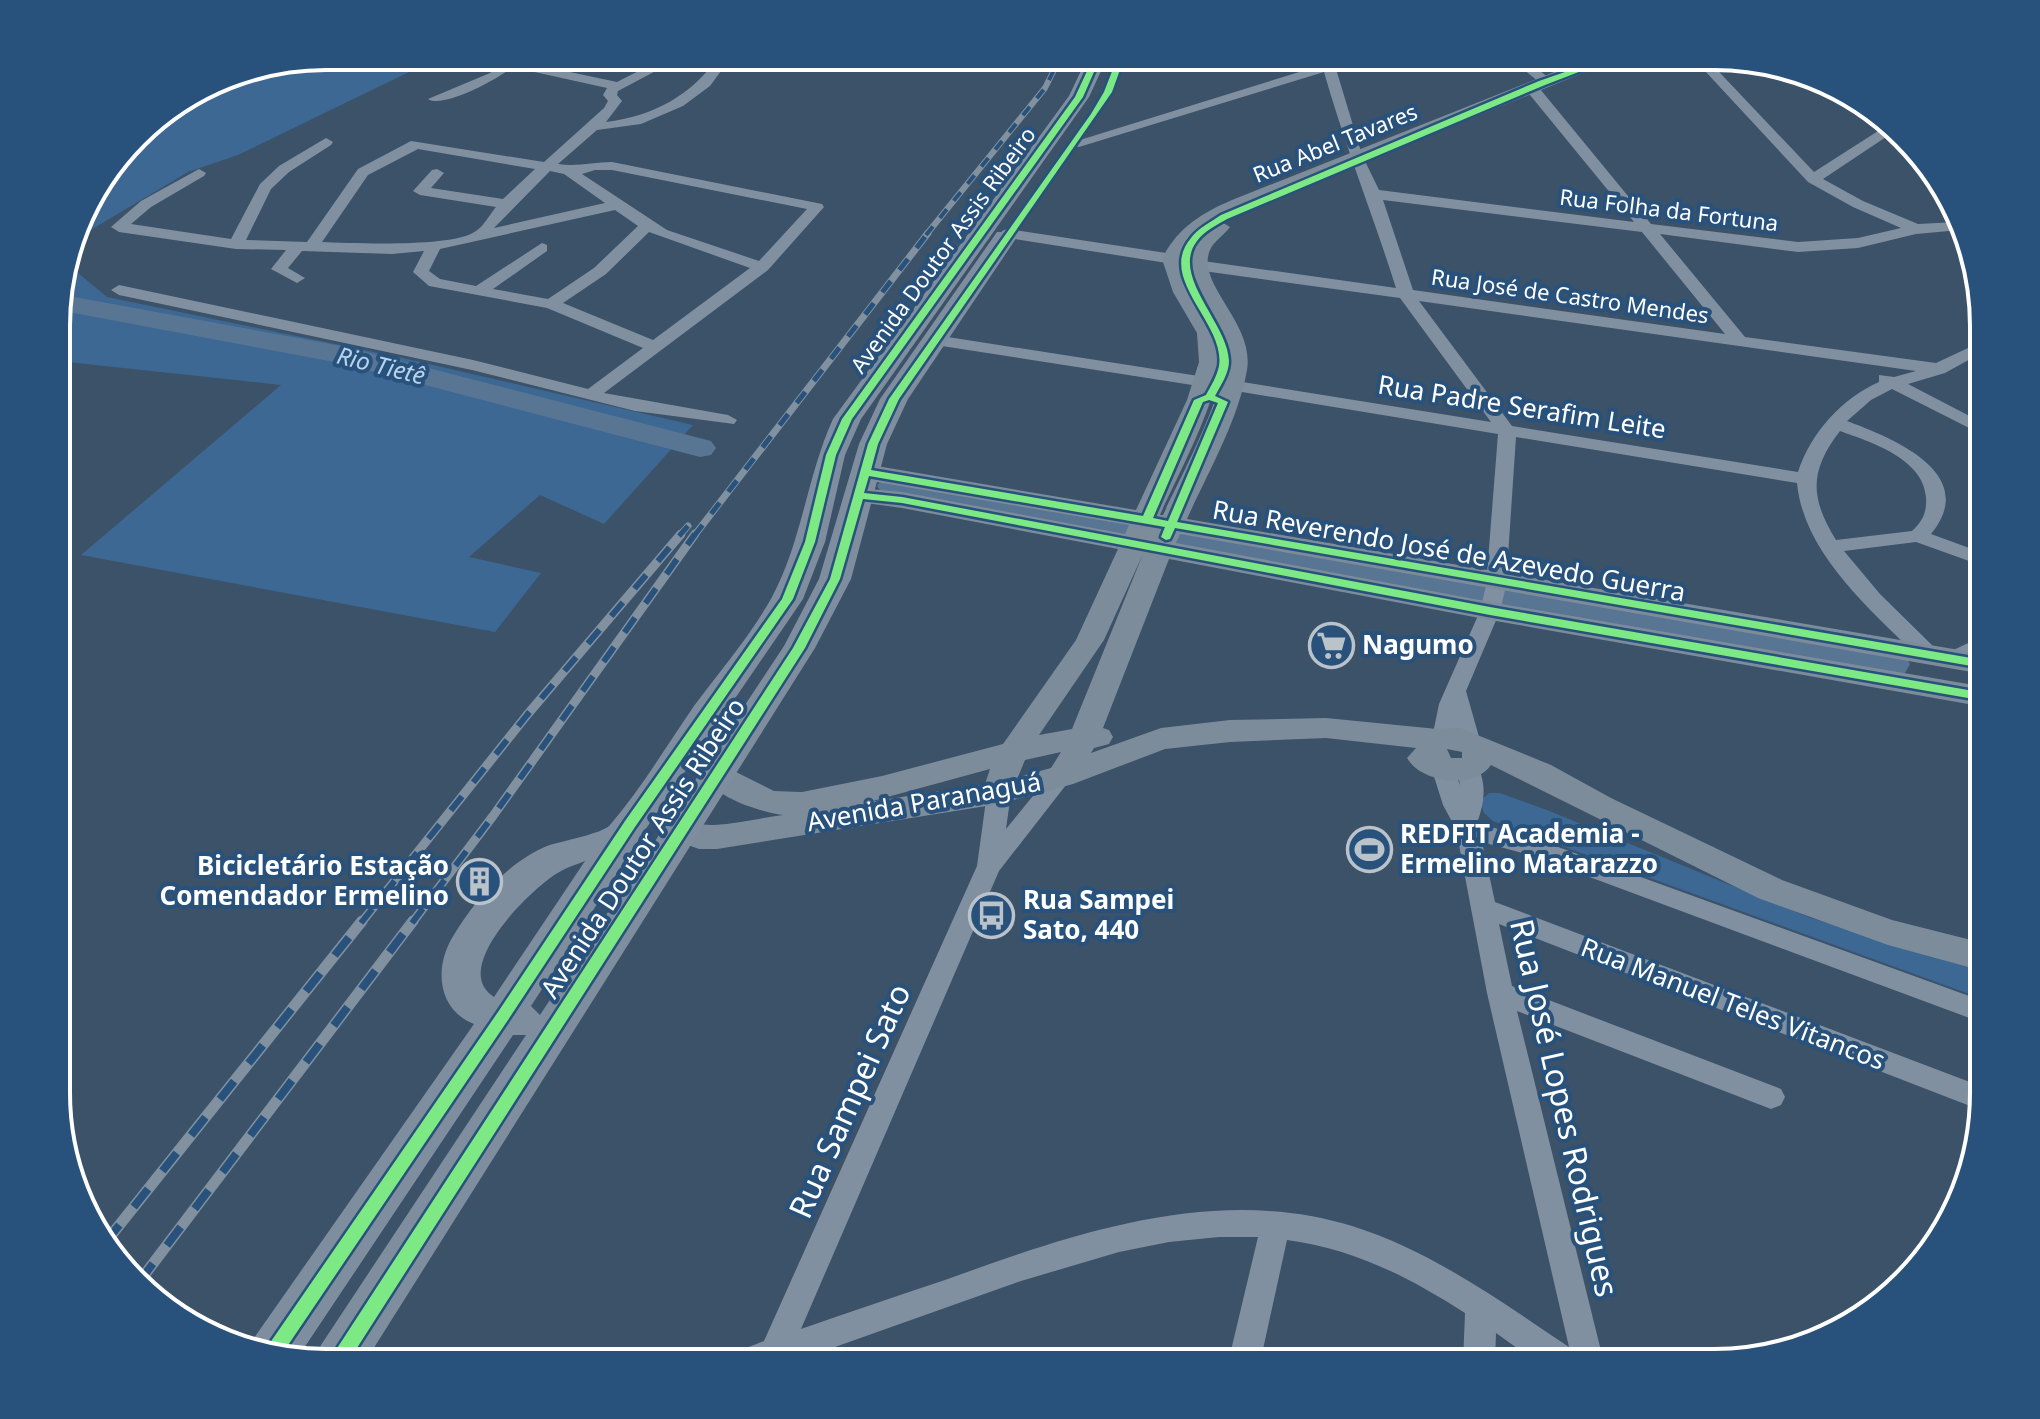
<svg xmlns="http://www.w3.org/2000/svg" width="2040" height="1419" font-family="'Noto Sans',sans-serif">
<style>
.green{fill:#3c6893}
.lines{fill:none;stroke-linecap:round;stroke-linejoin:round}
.river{fill:#587593;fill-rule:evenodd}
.street{fill:#8090a0;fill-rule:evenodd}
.secondary{fill:#7c8c9b;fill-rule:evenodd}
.primary{fill:#7f8e9f;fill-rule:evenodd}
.rail-far3-casing{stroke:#8191a0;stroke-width:6}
.rail-far2-casing{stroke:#8191a0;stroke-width:7}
.rail-far1-casing{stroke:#8191a0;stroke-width:9}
.rail-casing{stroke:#8191a0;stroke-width:11}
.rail-far3{stroke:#28527c;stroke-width:4;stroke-dasharray:11;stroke-linecap:butt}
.rail-far2{stroke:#28527c;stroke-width:5;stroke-dasharray:14;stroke-linecap:butt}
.rail-far1{stroke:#28527c;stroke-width:6;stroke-dasharray:18;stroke-linecap:butt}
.rail{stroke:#28527c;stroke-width:8;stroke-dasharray:23;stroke-linecap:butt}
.cycleway-casing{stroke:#28527c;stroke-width:5}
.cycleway{fill:#7ce984;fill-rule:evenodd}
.labels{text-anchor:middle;stroke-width:8;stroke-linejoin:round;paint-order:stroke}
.far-street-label{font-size:22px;fill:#fff;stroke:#28527c}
.far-water-label{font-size:24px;font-style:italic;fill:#b8d3ec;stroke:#28527c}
.street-label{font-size:26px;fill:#fff;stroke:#28527c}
.poi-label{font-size:26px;font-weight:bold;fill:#fff;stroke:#28527c;text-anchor:start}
.near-street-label{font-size:32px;fill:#fff;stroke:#28527c}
.rim{fill:none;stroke:#fff;stroke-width:4}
</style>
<rect width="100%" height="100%" fill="#3b5269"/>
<g class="green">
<polygon points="326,56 442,56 238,155 188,172 74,240 84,206 148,123 223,76"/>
<polygon points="70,251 72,268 107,297 403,358 693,425 604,524 540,495 469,557 541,573 495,632 81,555 281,385 58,361 58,291"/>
<polygon points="1489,793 1500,793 1547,810 1811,918 1983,970 1983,999 1493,821 1484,813 1480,801"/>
</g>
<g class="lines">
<g class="river">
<polygon points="58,294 347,347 711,441 716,448 711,455 700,457 345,364 58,310"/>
<polygon points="893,476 1892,652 1905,655 1910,664 1905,673 1892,676 882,493 877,486 882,479"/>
</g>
<g class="street">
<path d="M509 56H522L518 61 617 82 668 56H684L618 91 617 95 622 101 606 122C654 116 692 95 719 56H732L710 86 683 106 641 124 597 130 558 164C577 167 593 162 612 162L822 204 824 207 768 270 604 393 728 415 737 420 734 424 635 411 472 370 119 295 111 290 119 285 473 360 588 389 643 348 547 308 429 286 413 272 424 251 392 254 302 251 288 268 305 278 297 283 271 269 286 250 236 249 119 232 111 227 141 201 199 169 206 173 204 176 151 207 131 224 231 239 260 184 279 166 326 138 333 142 331 145 289 172 271 189 246 240 307 242 358 169 411 141 544 162 604 108 608 101 603 95 607 88 512 67C499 79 442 109 428 99L490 73ZM418 149 535 169 503 199 431 188 444 173 437 169 432 170 413 191 420 195 496 207C490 214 484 226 476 231 453 248 353 243 322 242L368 175ZM595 170H612L807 209 759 261 667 230 582 174ZM550 171 564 174 605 203 494 228ZM615 210 638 226 594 268 548 299 493 289 547 251V245L542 243 476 286 440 279 429 271 440 249ZM649 232 750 268 653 340 563 303 606 274Z"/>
<path d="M1320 56H1332L1334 61 1350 56H1371L1336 69 1362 155 1379 190 1634 222 1530 95 1528 92 1535 88 1540 89 1651 224 1798 242 1858 238 1901 228 1853 207 1808 182 1692 57H1705L1814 172 1889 124 1895 131 1823 179 1863 201 1918 224 1957 222 1960 230 1916 234 1858 248 1798 252 1660 234 1745 337 1936 363 1983 341V352L1945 373 1908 384 1983 423V435L1892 389 1871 400 1847 421C1892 438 1981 473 1931 534L1983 553V566L1916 542 1844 551 1880 594 1938 651 1941 656 1938 661H1922C1874 612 1804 556 1797 483L1516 437 1506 586 1500 611 1466 691 1481 744 1478 750H1462L1455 732 1451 744H1435L1432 738 1439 704 1480 611 1486 586 1498 434 1224 389 1221 385 1224 381 1230 380 1491 422 1400 298 1196 270 1188 265 1196 260 1396 288C1373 215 1345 146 1324 72L1079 147 1067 144 1322 65ZM1383 200 1642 232 1725 334 1413 290ZM1419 301 1916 371 1894 377 1879 375V382C1842 398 1810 434 1798 472L1512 426ZM1840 431C1870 442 1923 458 1926 497 1927 512 1923 521 1912 531L1836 540C1810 498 1809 471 1840 431Z"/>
<polygon points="1507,56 1522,56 1550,79 1539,82"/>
<polygon points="1007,229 1173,254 1181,259 1173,264 1002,237 1002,231"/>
<polygon points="935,335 1205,377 1214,382 1205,387 929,344 927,340 929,336"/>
<polygon points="1983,636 1983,652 1961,664 1945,664 1942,659 1945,654"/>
<path d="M1442 759 1450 761 1460 785 1457 769 1460 763H1476C1487 783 1485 802 1477 823L1547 843 1983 1001V1023L1533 856 1482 842 1495 902 1983 1087V1111L1499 924 1512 986 1781 1089 1785 1097 1781 1105 1771 1109 1517 1011 1604 1363H1538L1496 1333 1495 1363H1463L1465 1313C1409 1277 1354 1249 1287 1240L1260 1363H1228L1258 1237H1219L1169 1242 1119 1252 1021 1281 790 1363H731L736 1352 764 1341 977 866 987 793 991 787 999 785 1007 787 1011 793 1006 829 1054 770H1070L1073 776 999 871 801 1329C849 1312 897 1296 945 1280 1075 1233 1215 1184 1352 1226 1432 1251 1500 1301 1569 1347L1487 993 1456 829 1443 805 1431 767 1434 761Z"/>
</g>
<path class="secondary" d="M1592 57H1615L1612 61 1220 221 1230 227C1224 235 1214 241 1210 250 1195 284 1255 323 1247 370 1238 421 1208 472 1187 519L1983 654V674L1180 534 1176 543 1490 602 1968 684 1978 687 1983 694 1978 701 1968 704 1490 620 1169 559 1103 728 1109 730 1113 737 1109 744 1094 748 1091 753 1161 728 1230 720 1326 718 1437 729 1460 728 1551 765 1611 798 1782 880 1892 920 1983 943V971L1888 945 1758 898 1491 765C1474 790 1421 783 1407 758L1416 748 1326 738 1230 742 1165 749 1073 784 999 804 717 849H699L671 839 666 831 671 823C686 818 698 826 714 825 737 824 760 818 783 815 757 811 716 798 702 774L707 766 718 763 774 791 802 792 882 776 1003 744 1076 640 1118 549 902 508 851 501 847 496 851 491 860 488 902 492 1125 534 1129 525 865 480 856 477 852 472 856 467 865 464 1136 510 1187 400 1199 362 1197 333 1173 292 1162 259C1177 228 1202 213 1232 200ZM1191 245 1185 260 1187 270 1184 259ZM1192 283C1203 304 1222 324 1225 348 1230 387 1180 478 1163 515H1160C1178 474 1234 374 1219 332 1212 315 1198 301 1192 283ZM1143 554 1072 729 1039 735 1104 640ZM1447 749 1462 752V758H1451ZM1061 752 1051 768 1018 777 1025 760ZM990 769 985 784 869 802Z"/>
<path class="primary" d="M1088 56H1108L1089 97 861 419 845 455 825 542 803 599 643 833 531 1006 540 1015 784 646 819 579 859 444 880 399 997 232H1013L1017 237 908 399 887 444 851 579 815 648 365 1362H314L321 1345 526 1035H513L296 1360 249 1351 254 1338 474 1024C438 1010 434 969 452 938 473 902 508 862 547 846 561 841 602 834 610 825 641 789 667 745 694 706 720 671 751 635 772 597 802 541 807 476 833 419L1069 96ZM585 861 494 997C449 969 530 890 556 874 565 868 575 865 585 861Z"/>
<defs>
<polyline id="rail-far3" points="926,235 1045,88 1061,56"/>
<g id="rail-far2">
<polyline points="679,536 688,526"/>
<polyline points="694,536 928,233"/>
</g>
<g id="rail-far1">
<polyline points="361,923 527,715 681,534"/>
<polyline points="412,923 493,816 695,534"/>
</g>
<g id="rail">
<polyline points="105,1243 362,921"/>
<polyline points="139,1282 413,921"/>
</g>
</defs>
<use href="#rail-far3" class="rail-far3-casing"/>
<use href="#rail-far2" class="rail-far2-casing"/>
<use href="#rail-far1" class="rail-far1-casing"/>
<use href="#rail" class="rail-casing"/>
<use href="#rail-far3" class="rail-far3"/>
<use href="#rail-far2" class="rail-far2"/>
<use href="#rail-far1" class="rail-far1"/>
<use href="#rail" class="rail"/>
<defs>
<g id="cycleway">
<polygon points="1094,56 1101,56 1083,97 852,419 836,455 815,542 793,599 635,827 508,1020 280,1357 263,1353 498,1012 625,821 782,599 805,542 826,455 842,419 1075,97"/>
<path d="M1118 56H1125L1112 92 899 399 878 444 871 470 1143 516 1194 400 1206 395C1211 386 1217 376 1219 366 1226 323 1156 279 1191 238 1198 228 1211 222 1221 215L1539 81 1608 57H1616L1615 58 1545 85 1227 219C1217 225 1204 231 1197 241 1170 276 1228 323 1229 361 1229 373 1221 385 1215 396L1228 402 1177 522 1983 660V668L1175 528 1170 539 1166 540 1161 537 1165 527 869 476 864 493 902 497 1490 607 1968 690 1974 694 1968 698 1490 615 902 503 863 499 840 579 805 648 348 1362H330L332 1356 793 648 830 579 868 444 889 399 1091 114 1104 92ZM1209 400 1218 403 1168 521 1153 518 1203 402Z"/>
</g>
</defs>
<use href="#cycleway" class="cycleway-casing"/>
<use href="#cycleway" class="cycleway"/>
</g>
<defs>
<symbol id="supermarket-ring" viewBox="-11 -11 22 22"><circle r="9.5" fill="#28527c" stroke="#bac2ca" stroke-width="1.5"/><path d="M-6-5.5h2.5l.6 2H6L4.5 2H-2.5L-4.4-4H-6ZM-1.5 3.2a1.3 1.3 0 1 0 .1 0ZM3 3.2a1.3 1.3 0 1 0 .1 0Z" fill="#bac2ca"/></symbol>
<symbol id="stadium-ring" viewBox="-11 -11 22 22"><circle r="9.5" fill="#28527c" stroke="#bac2ca" stroke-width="1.5"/><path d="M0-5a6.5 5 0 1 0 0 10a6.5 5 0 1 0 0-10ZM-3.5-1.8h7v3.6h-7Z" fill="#bac2ca"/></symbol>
<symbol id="building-ring" viewBox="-11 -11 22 22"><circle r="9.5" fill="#28527c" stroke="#bac2ca" stroke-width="1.5"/><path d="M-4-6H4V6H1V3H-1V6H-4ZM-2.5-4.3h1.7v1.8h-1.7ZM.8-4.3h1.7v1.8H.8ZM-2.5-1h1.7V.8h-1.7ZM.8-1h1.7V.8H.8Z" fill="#bac2ca"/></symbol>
<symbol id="bus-ring" viewBox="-11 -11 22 22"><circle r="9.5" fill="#28527c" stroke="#bac2ca" stroke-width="1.5"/><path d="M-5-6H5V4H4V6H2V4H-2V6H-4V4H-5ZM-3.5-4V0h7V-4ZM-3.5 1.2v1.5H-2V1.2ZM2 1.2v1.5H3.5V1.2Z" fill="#bac2ca"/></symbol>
</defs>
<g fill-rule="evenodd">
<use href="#supermarket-ring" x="1306" y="620" width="51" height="51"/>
<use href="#stadium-ring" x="1344" y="824" width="51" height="51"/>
<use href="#building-ring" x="454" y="856" width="51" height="51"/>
<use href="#bus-ring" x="966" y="890" width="51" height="51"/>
</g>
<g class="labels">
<g class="far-street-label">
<text transform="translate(1335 143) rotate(-22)" y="8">Rua Abel Tavares</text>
<text transform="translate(1669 210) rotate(7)" y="8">Rua Folha da Fortuna</text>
<text transform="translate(943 250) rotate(-54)" y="8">Avenida Doutor Assis Ribeiro</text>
<text transform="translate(1570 296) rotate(8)" y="8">Rua José de Castro Mendes</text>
</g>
<g class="far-water-label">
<text transform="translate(381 366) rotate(14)" y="8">Rio Tietê</text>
</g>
<g class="street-label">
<text transform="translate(1522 407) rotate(9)" y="9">Rua Padre Serafim Leite</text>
<text transform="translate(1449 551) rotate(10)" y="9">Rua Reverendo José de Azevedo Guerra</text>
<text transform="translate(924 802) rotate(-10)" y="9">Avenida Paranaguá</text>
<text transform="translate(643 848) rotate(-57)" y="9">Avenida Doutor Assis Ribeiro</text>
<text transform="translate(1733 1004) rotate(21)" y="9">Rua Manuel Teles Vitancos</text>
</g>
<g class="poi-label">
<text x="1362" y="654">Nagumo</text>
<text x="1400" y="843">REDFIT Academia -<tspan x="1400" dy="30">Ermelino Matarazzo</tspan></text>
<text x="449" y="875" text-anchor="end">Bicicletário Estação<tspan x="449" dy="30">Comendador Ermelino</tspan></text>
<text x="1023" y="909">Rua Sampei<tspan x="1023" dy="30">Sato, 440</tspan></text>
</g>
<g class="near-street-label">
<text transform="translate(850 1101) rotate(-66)" y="11">Rua Sampei Sato</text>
<text transform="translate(1564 1108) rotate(77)" y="11">Rua José Lopes Rodrigues</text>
</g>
</g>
<path d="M0 0H2040V1419H0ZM326 70H1714A256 256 0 0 1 1970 326V1093A256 256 0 0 1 1714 1349H326A256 256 0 0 1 70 1093V326A256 256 0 0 1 326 70Z" fill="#28527c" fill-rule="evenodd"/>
<path class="rim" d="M326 70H1714A256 256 0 0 1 1970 326V1093A256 256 0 0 1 1714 1349H326A256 256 0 0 1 70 1093V326A256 256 0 0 1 326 70Z"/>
</svg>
